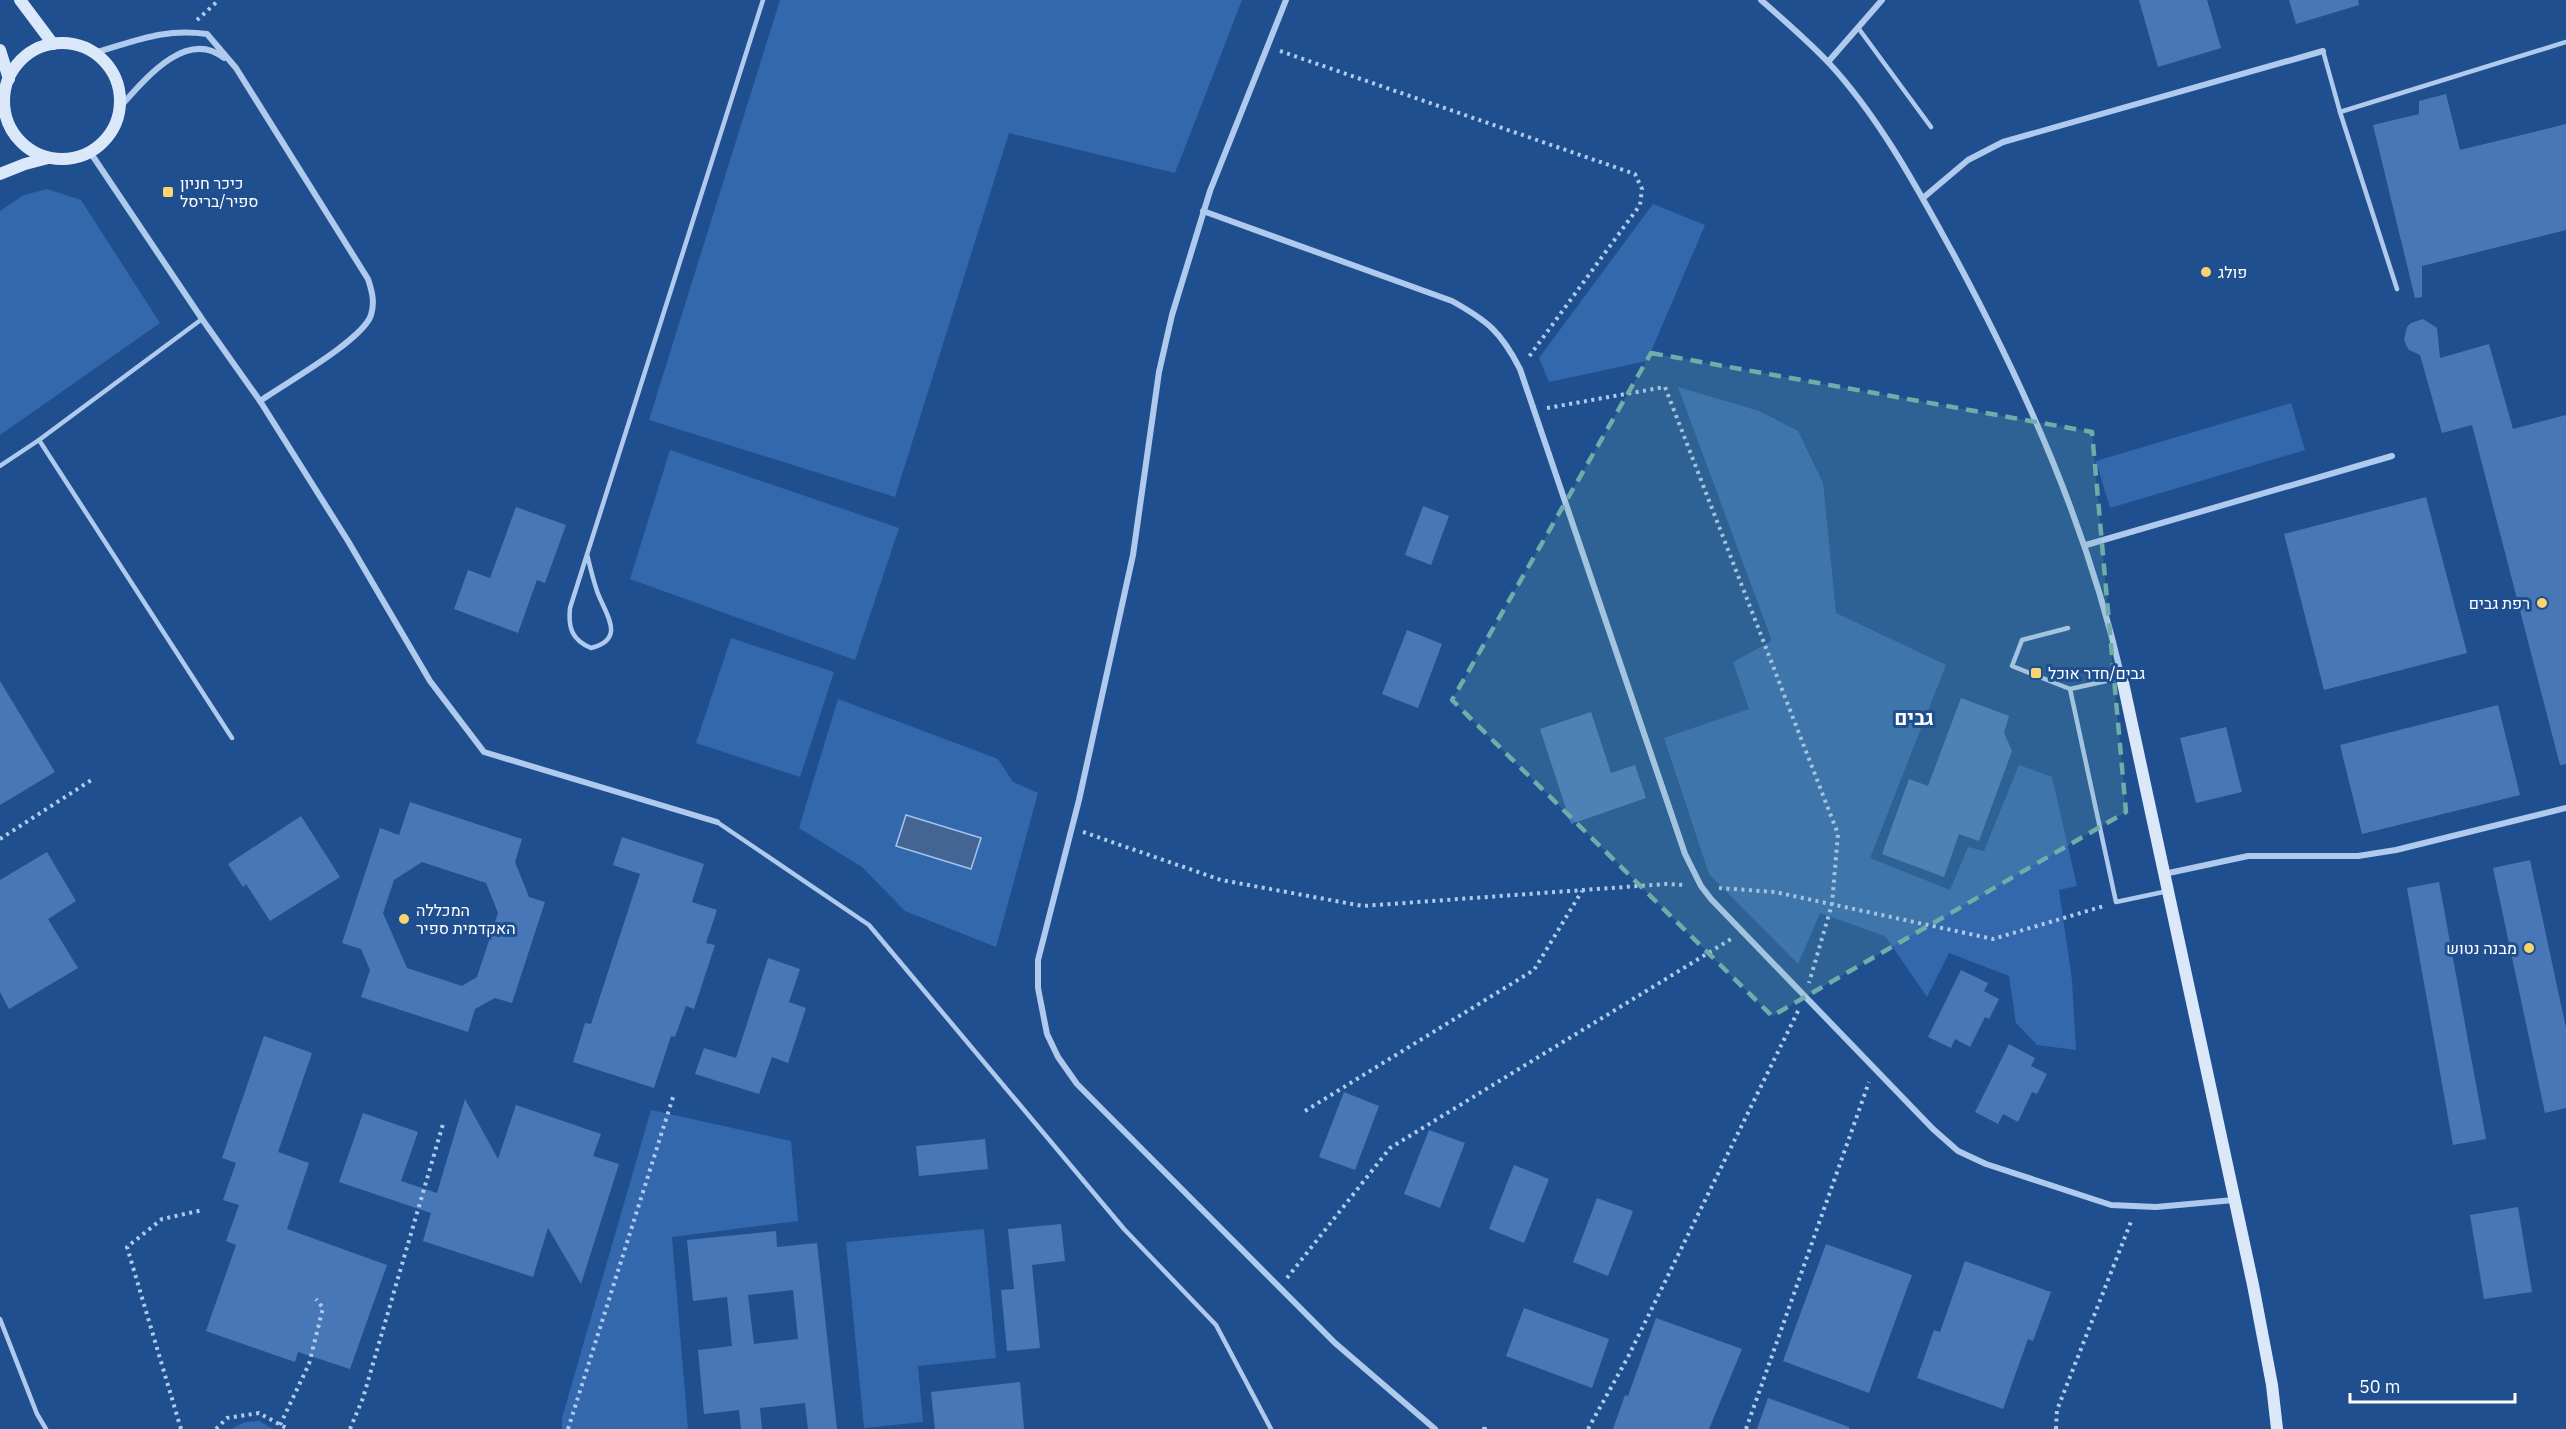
<svg xmlns="http://www.w3.org/2000/svg" width="2566" height="1429" font-family="'IBM Plex Sans',Heebo,sans-serif">
<style>
.green{fill:#3368ad}
.water{fill:#446594;stroke:#a3c5ee;stroke-width:1.5}
.building{fill:#4877b7;fill-rule:evenodd}
.lines{fill:none;stroke-linecap:round;stroke-linejoin:round}
.path{stroke:#afcaed;stroke-width:4;stroke-dasharray:3 4.5;stroke-linecap:butt}
.lane{stroke:#afcaed;stroke-width:4.5}
.street{stroke:#afcaed;stroke-width:6}
.secondary{stroke:#dbe8f9;stroke-width:12}
.marked{fill:#6fada8;fill-opacity:0.2;stroke:#6fada8;stroke-width:4.5;stroke-dasharray:12 8;stroke-linejoin:round}
.poi-dot{fill:#fad46f;stroke:#204f8f;stroke-width:2}
.labels{text-anchor:middle;stroke-width:6;stroke-linejoin:round;paint-order:stroke}
.poi-label{font-size:16px;fill:#fff;stroke:#204f8f;text-anchor:start}
.quarter-label{font-size:20px;font-weight:bold;fill:#fff;stroke:#204f8f}
</style>
<rect width="100%" height="100%" fill="#204f8f"/>
<g class="green">
<polygon points="780,0 1242,0 1175,173 1009,133 895,497 649,420"/>
<polygon points="47,189 81,200 160,323 0,435 0,211 24,195"/>
<polygon points="1653,204 1705,225 1647,361 1549,382 1539,358"/>
<polygon points="1678,387 1759,411 1798,431 1823,483 1836,613 1946,665 1870,858 1950,890 1968,847 1984,851 2019,765 2052,777 2077,886 2059,890 2072,980 2076,1050 2037,1045 2016,1023 2009,976 1949,953 1927,997 1885,936 1820,913 1798,964 1709,874 1664,738 1749,709 1733,662 1772,641"/>
<polygon points="2291,403 2305,450 2110,508 2096,461"/>
<polygon points="670,450 899,528 855,660 630,579"/>
<polygon points="731,638 834,672 800,777 696,743"/>
<polygon points="838,699 998,759 1013,782 1038,793 996,947 905,911 862,867 799,828"/>
<polygon points="651,1110 791,1141 798,1221 672,1237 688,1429 562,1429 562,1418"/>
<polygon points="984,1229 996,1358 918,1366 923,1422 864,1428 846,1242"/>
<polygon points="259,1421 273,1429 231,1429 245,1422"/>
</g>
<polygon class="water" points="906,815 981,838 971,869 896,846"/>
<g class="building">
<polygon points="2139,0 2207,0 2221,48 2158,67"/>
<polygon points="2289,0 2358,0 2359,5 2296,24"/>
<polygon points="2446,94 2460,150 2566,124 2566,230 2422,266 2422,297 2415,298 2373,125 2419,114 2419,101"/>
<polygon points="2423,319 2437,328 2440,358 2489,344 2513,429 2566,415 2566,764 2560,765 2472,425 2442,433 2420,355 2409,350 2406,345 2404,339 2407,327 2411,323"/>
<polygon points="2426,497 2467,653 2324,690 2284,534"/>
<polygon points="1423,506 1449,516 1431,565 1405,555"/>
<polygon points="516,507 566,525 545,583 537,580 518,633 454,609 468,570 490,578"/>
<polygon points="1407,630 1442,644 1418,708 1382,694"/>
<polygon points="0,681 55,772 0,805"/>
<polygon points="1961,698 2009,716 2004,733 2012,751 1979,841 1959,834 1944,877 1882,854 1909,779 1928,786"/>
<polygon points="2498,705 2520,795 2362,834 2340,745"/>
<polygon points="1591,712 1611,773 1635,765 1646,798 1571,824 1540,729"/>
<polygon points="2226,727 2242,792 2196,803 2180,738"/>
<path d="M410 802 522 839 515 862 529 897 545 902 512 1003 495 998 475 1009 468 1032 361 997 370 970 361 949 342 943 380 828 399 835ZM422 862 486 883 498 913 477 977 462 986 407 968 383 913 394 880Z"/>
<polygon points="301,816 340,877 270,921 246,884 243,887 228,864"/>
<polygon points="622,837 704,864 692,902 717,910 706,943 715,945 694,1009 686,1006 675,1037 671,1036 654,1088 573,1062 585,1023 591,1024 640,874 613,865"/>
<polygon points="47,852 76,901 48,919 78,968 9,1009 0,992 0,880"/>
<polygon points="2530,860 2566,1028 2566,1108 2545,1113 2493,868"/>
<polygon points="2439,882 2486,1139 2453,1145 2407,888"/>
<polygon points="768,958 800,969 789,1002 806,1008 788,1063 772,1057 759,1094 695,1074 704,1048 736,1058"/>
<polygon points="1961,970 1988,983 1984,991 1999,999 1989,1019 1985,1017 1970,1047 1955,1039 1951,1048 1928,1037"/>
<polygon points="264,1036 312,1053 278,1152 309,1163 287,1229 387,1265 350,1369 298,1352 295,1362 206,1331 236,1245 226,1241 239,1205 223,1200 236,1163 222,1158"/>
<polygon points="2009,1044 2035,1058 2031,1066 2047,1074 2037,1094 2032,1092 2018,1122 2003,1114 1998,1124 1975,1112"/>
<polygon points="1344,1092 1379,1106 1355,1170 1319,1157"/>
<polygon points="465,1099 498,1159 516,1105 601,1134 593,1156 619,1164 581,1284 548,1228 533,1277 423,1241 431,1213 339,1182 363,1113 418,1132 401,1181 437,1193"/>
<polygon points="1429,1130 1465,1143 1440,1208 1404,1194"/>
<polygon points="985,1139 988,1169 919,1176 916,1146"/>
<polygon points="1514,1165 1549,1179 1524,1243 1489,1229"/>
<polygon points="1597,1198 1633,1211 1608,1276 1573,1262"/>
<polygon points="2518,1207 2532,1292 2484,1299 2470,1215"/>
<polygon points="1061,1224 1065,1261 1032,1265 1040,1348 1007,1351 1001,1290 1014,1289 1008,1229"/>
<path d="M776 1231 777 1247 817 1243 837 1429H808L805 1403 760 1408 762 1429H741L739 1410 704 1414 698 1350 732 1346 727 1297 693 1301 687 1240ZM793 1290 798 1339 754 1344 748 1295Z"/>
<polygon points="1826,1244 1912,1275 1869,1393 1783,1361"/>
<polygon points="1965,1261 2051,1292 2033,1341 2028,1339 2003,1409 1917,1378 1934,1330 1940,1332"/>
<polygon points="1524,1308 1609,1339 1592,1388 1506,1356"/>
<polygon points="1656,1318 1742,1349 1709,1429 1613,1429 1625,1395 1628,1396"/>
<polygon points="1020,1382 1024,1429 935,1429 931,1392"/>
<polygon points="1768,1398 1849,1427 1849,1429 1757,1429"/>
</g>
<g class="lines">
<g class="path">
<polyline points="197,20 219,0"/>
<polyline points="1280,51 1635,174 1642,189 1640,205 1528,358"/>
<polyline points="1547,408 1665,387 1838,834 1832,904 1809,983"/>
<polyline points="1083,832 1221,880 1363,906 1666,884 1685,885"/>
<polyline points="0,839 93,779"/>
<polyline points="1719,888 1775,892 1993,939 2104,906"/>
<polyline points="1305,1111 1534,970 1582,891"/>
<polyline points="1287,1278 1390,1148 1731,939"/>
<polyline points="280,1425 309,1364 323,1308 316,1299"/>
<polyline points="181,1429 127,1247 162,1219 203,1210"/>
<polyline points="216,1429 227,1418 259,1413 288,1429"/>
<polyline points="350,1429 363,1398 443,1124"/>
<polyline points="568,1429 674,1094"/>
<polyline points="1588,1429 1628,1357 1799,1009"/>
<polyline points="1746,1429 1869,1082"/>
<polyline points="2056,1429 2057,1410 2132,1219"/>
</g>
<g class="lane">
<polyline points="1859,29 1931,127"/>
<polyline points="2323,51 2340,112"/>
<polyline points="2397,289 2340,112 2566,42"/>
<polyline points="39,440 232,738"/>
<polyline points="0,466 39,440 202,319"/>
<path d="M587 554C590 567 593 579 597 591 604 612 628 639 591 648 572 640 568 628 570 608L763 0"/>
<polyline points="2068,628 2022,640 2012,666 2070,689"/>
<polyline points="2120,678 2070,689 2116,902 2168,891"/>
<polyline points="717,822 869,925 1124,1229 1216,1325 1271,1429"/>
<polyline points="0,1319 37,1414 46,1429"/>
<polyline points="1484,1429 1485,1429"/>
</g>
<g class="street">
<polyline points="1286,0 1210,191 1172,315 1159,372 1133,555 1079,800 1038,960 1038,988 1047,1034 1058,1057 1077,1084 1335,1343 1435,1429"/>
<path d="M1761 0C1784 20 1807 40 1828 62 1880 118 1917 188 1954 255 2027 391 2087 526 2122 678"/>
<path d="M94 53C136 41 163 28 207 34L236 68 368 279C372 291 375 302 371 315 363 340 284 384 260 401"/>
<polyline points="1828,62 1882,0"/>
<path d="M119 108C142 83 185 27 224 58"/>
<polyline points="90,152 202,319 260,401 348,541 430,681 484,752 717,822"/>
<polyline points="1923,198 1968,160 2003,142 2323,51"/>
<path d="M1203 211 1452 301C1488 321 1501 332 1520 369L1685 854 1701 886 1711 899 1933 1129 1958 1151 1986 1164 2111 1205 2156 1207 2234 1200"/>
<polyline points="2086,545 2392,456"/>
<polyline points="2164,874 2248,856 2358,856 2396,850 2566,808"/>
</g>
<g class="secondary">
<polyline points="20,0 53,44"/>
<circle cx="62" cy="101" r="58"/>
<polyline points="0,50 9,79"/>
<polyline points="0,174 25,164 48,158"/>
<polyline points="2122,678 2253,1285 2272,1385 2277,1429"/>
</g>
</g>
<path class="marked" d="M1651 353 2092 432 2126 812 1772 1016 1452 700Z"/>
<g class="poi-dot">
<rect x="162" y="186" width="12" height="12" rx="3"/>
<circle cx="2206" cy="272" r="6"/>
<circle cx="2542" cy="603" r="6"/>
<rect x="2030" y="667" width="12" height="12" rx="3"/>
<circle cx="404" cy="919" r="6"/>
<circle cx="2529" cy="948" r="6"/>
</g>
<g class="labels">
<g class="poi-label">
<text x="180" y="189">כיכר חניון<tspan x="180" dy="18">ספיר/בריסל</tspan></text>
<text x="2218" y="278">פולג</text>
<text x="2530" y="609" text-anchor="end">רפת גבים</text>
<text x="2048" y="679">גבים/חדר אוכל</text>
<text x="416" y="916">המכללה<tspan x="416" dy="18">האקדמית ספיר</tspan></text>
<text x="2517" y="954" text-anchor="end">מבנה נטוש</text>
</g>
<g class="quarter-label">
<text x="1914" y="725">גבים</text>
</g>
</g>
<path d="M2350 1393v9h165v-9" fill="none" stroke="#ffffff" stroke-width="3"/>
<text x="2359" y="1393" font-size="18" fill="#ffffff" stroke="#204f8f" stroke-width="4.5" paint-order="stroke">50 m</text>
</svg>
